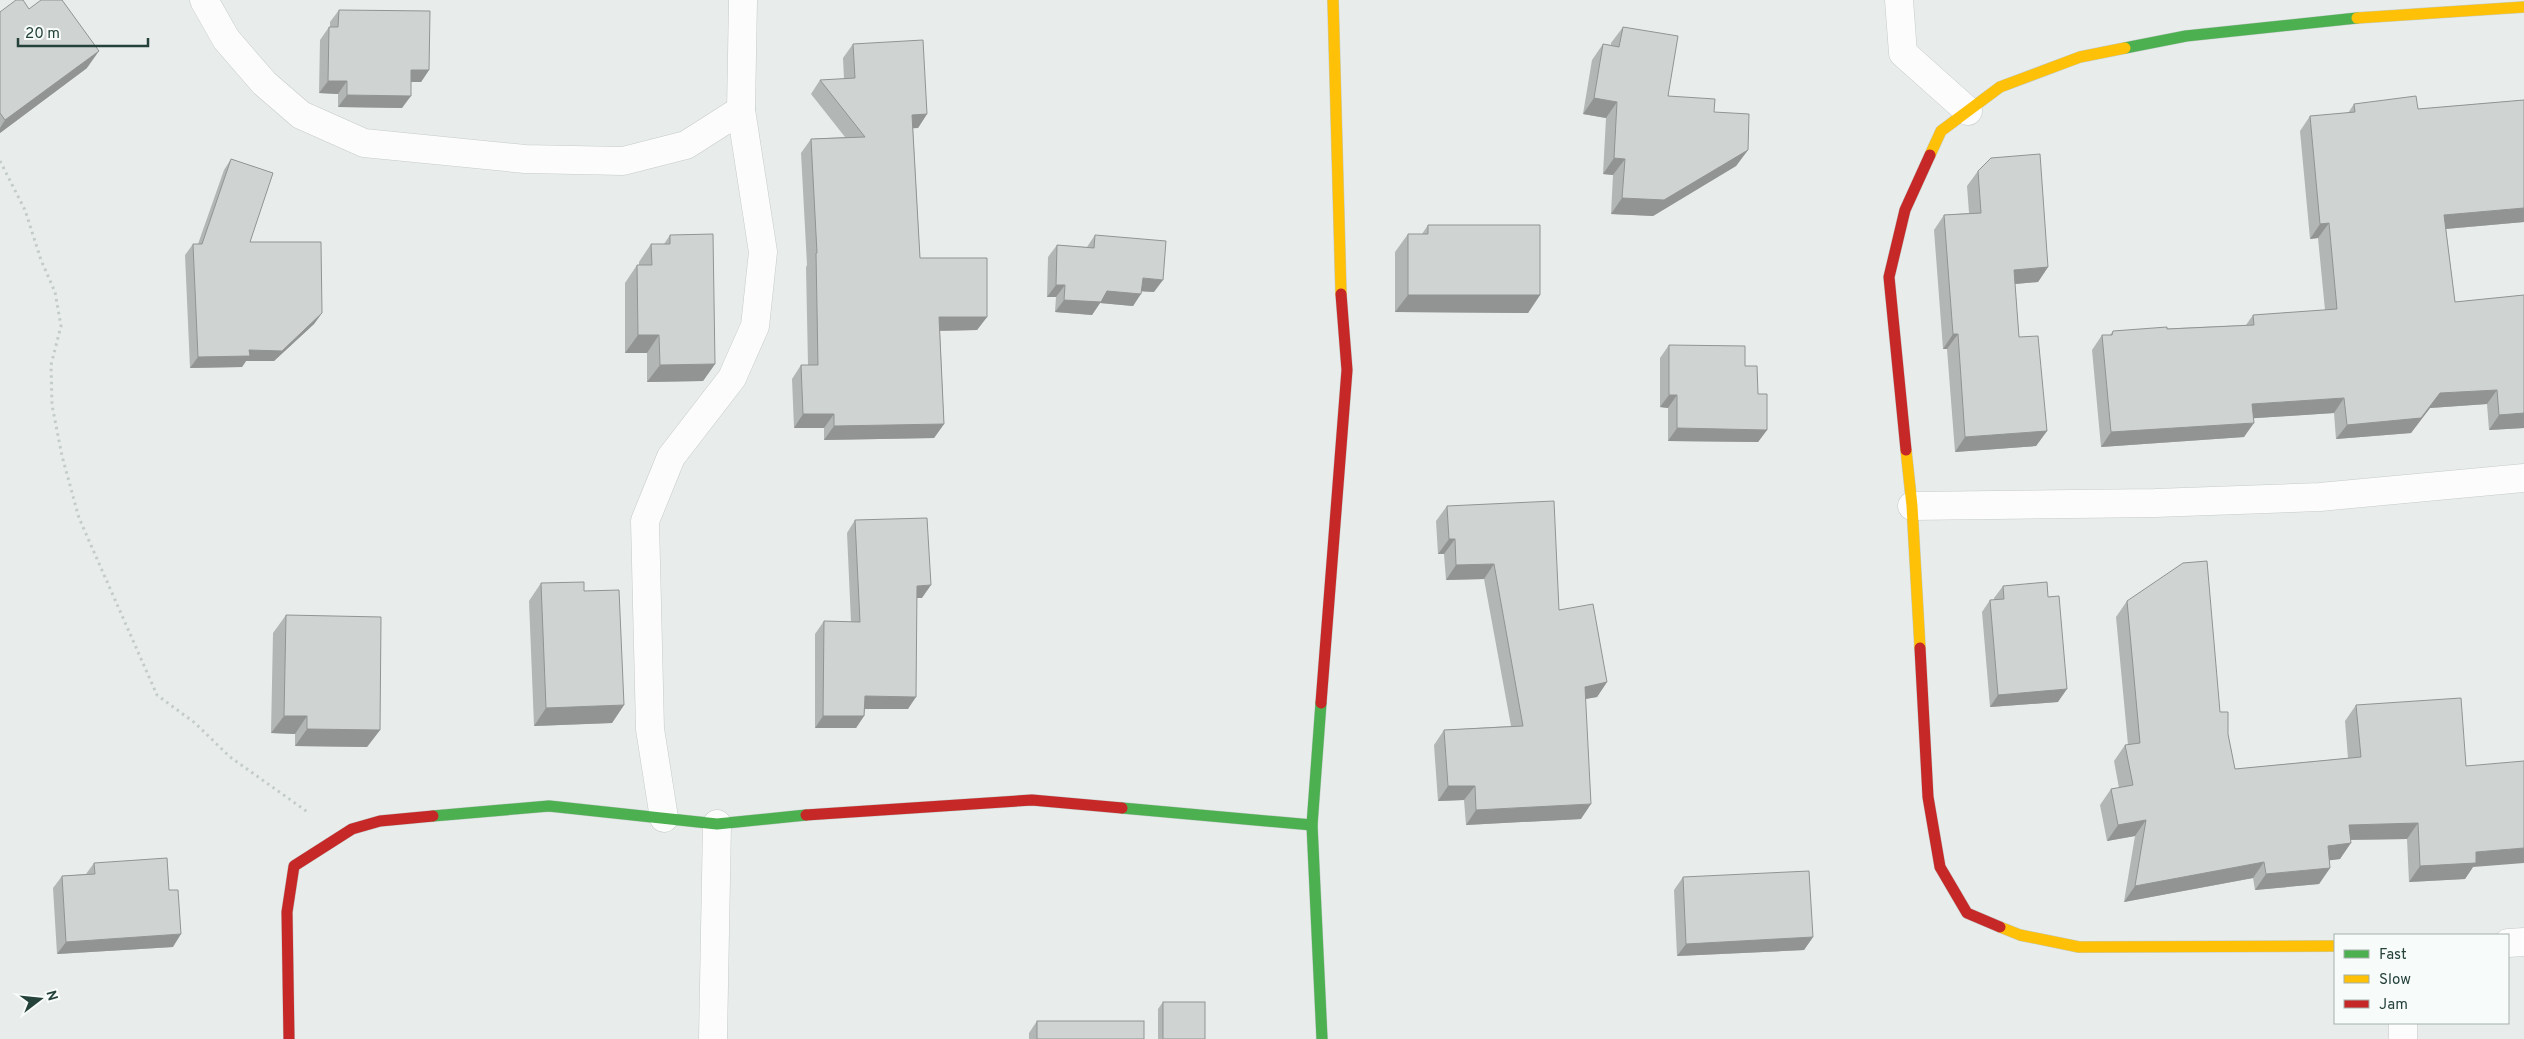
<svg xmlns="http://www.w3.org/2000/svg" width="2524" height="1039" font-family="Overpass,sans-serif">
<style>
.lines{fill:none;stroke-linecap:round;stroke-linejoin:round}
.street-casing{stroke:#c5cac8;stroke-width:29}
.fast-casing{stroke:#c3cbc8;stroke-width:12}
.slow-casing{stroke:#c3cbc8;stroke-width:12}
.jam-casing{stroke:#c3cbc8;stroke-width:12}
.path{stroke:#c3ccca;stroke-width:3;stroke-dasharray:2.5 4;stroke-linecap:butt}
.street{stroke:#fcfcfc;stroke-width:28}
.fast{stroke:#4caf50;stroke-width:11}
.slow{stroke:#ffc107;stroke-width:11}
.jam{stroke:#c62828;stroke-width:11}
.wall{fill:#b2b6b5}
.shaded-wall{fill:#919493}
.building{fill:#cfd4d2;stroke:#919493}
</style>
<rect width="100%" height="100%" fill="#e8edeb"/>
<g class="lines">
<defs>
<g id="street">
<polyline points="204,0 226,39 264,83 301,115 364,143 525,159 623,161 686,145 741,110"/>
<polyline points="1899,0 1903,53 1968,111"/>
<polyline points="1912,506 2155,503 2320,497 2524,478"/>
<polyline points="664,818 650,729 645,521 671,457 732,378 755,326 763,252 741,110 743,0"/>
<polyline points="2508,943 2524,942"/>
<polyline points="713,1039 717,824"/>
<polyline points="2403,1039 2403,1023"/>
</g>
<g id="fast">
<polyline points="2125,48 2186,36 2357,18"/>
<polyline points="1321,703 1312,825 1322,1039"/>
<polyline points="1122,808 1312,825"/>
<polyline points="433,816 549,806 717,824 806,815"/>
</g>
<g id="slow">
<polyline points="1333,0 1341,294"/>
<polyline points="2357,18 2524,7"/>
<polyline points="1930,155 1941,131 2000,87 2080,57 2125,48"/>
<polyline points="1906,450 1912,506 1920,648"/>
<polyline points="2000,927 2020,935 2079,947 2335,946"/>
</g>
<g id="jam">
<polyline points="1906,450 1889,277 1905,210 1930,155"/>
<polyline points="1920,648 1928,797 1940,867 1967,913 2000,927"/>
<polyline points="1321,703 1347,370 1341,294"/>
<polyline points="806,815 1032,800 1122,808"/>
<polyline points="289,1039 287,912 294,866 352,829 380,821 433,816"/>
</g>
</defs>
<use href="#street" class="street-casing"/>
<use href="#fast" class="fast-casing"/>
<use href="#slow" class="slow-casing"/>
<use href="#jam" class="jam-casing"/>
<polyline class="path" points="0,161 25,210 41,260 55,292 61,326 51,365 52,405 62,456 79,518 157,695 195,723 230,757 309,813"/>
<use href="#street" class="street"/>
<use href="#fast" class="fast"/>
<use href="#slow" class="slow"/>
<use href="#jam" class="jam"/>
</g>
<g class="wall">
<polygon points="29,9 87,68 0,133 0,12"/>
<polygon points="339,10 429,70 421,82 411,82 402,108 338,107 338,94 319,93 320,40 329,27 330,27 330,22"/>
<polygon points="1623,27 1668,96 1714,112 1748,150 1736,166 1653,216 1611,214 1613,175 1603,174 1606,118 1583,114 1592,60 1603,44 1611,45 1611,43"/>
<polygon points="853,44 927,114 918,128 913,128 920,258 987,317 977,330 940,331 944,424 934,438 824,440 824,428 794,428 792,379 801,365 808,365 806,267 807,265 801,153 811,139 845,137 811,94 820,80 844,79 843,58"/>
<polygon points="2524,100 2524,222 2446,229 2455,302 2524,295 2524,428 2489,430 2487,404 2430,408 2411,433 2336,439 2334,413 2254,418 2244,437 2101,447 2092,350 2102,335 2110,335 2113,331 2246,325 2253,315 2325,310 2318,238 2310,239 2300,131 2310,116 2348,113 2354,104 2418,109"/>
<polygon points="231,159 250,242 322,313 314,324 274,361 246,361 242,367 190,368 185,255 193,244 198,244 224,170"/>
<polygon points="1978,171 2048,267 2038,282 2015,284 2019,337 2047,431 2036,446 1955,452 1947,349 1943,349 1934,230 1944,215 1969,213 1967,186"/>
<polygon points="1428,225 1540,295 1528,313 1395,312 1395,252 1408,234 1422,234"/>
<polygon points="670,235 715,364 703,381 647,382 647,353 625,353 625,283 637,265 639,265 639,262 651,244 664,244"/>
<polygon points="1095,235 1154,292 1142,291 1133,306 1100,303 1092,315 1055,312 1056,297 1047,297 1048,257 1057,245 1087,247"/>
<polygon points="1669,345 1745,366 1758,394 1767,430 1758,442 1668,441 1668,408 1660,407 1660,358"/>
<polygon points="1447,506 1559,610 1607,682 1597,697 1585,699 1581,819 1466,825 1464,800 1438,801 1434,745 1444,730 1511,726 1484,579 1446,580 1444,554 1438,554 1436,521"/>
<polygon points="855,520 922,598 917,598 908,709 865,709 864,716 856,728 815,728 815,634 824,621 851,622 847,533"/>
<polygon points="541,583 584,591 624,705 612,723 534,726 529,601"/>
<polygon points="2003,586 2058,702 1990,707 1982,612 1990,600 1994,600 1994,598"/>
<polygon points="2127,601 2220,712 2228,734 2235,769 2348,758 2345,721 2356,705 2473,867 2465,879 2409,882 2407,839 2351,840 2340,859 2329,860 2330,868 2319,884 2255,890 2253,878 2124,902 2135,836 2107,841 2100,805 2111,789 2119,788 2114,761 2125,745 2128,745 2116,617"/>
<polygon points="286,615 380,730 367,747 295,746 295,734 271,733 273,633"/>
<polygon points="94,863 173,947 57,954 53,888 62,876 86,874"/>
<polygon points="1683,877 1813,937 1804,950 1677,956 1674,890"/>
<polygon points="1163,1002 1205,1039 1158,1039 1158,1009"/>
<polygon points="1037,1021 1144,1039 1029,1039 1029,1033"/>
</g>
<g class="shaded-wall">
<polygon points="99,51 87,68 0,133 0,128 5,120"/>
<polygon points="411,70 429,70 421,82 402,82"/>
<polygon points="328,81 347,81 338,94 319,93"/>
<polygon points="347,95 411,96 402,108 338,107"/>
<polygon points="1594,98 1617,102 1606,118 1583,114"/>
<polygon points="927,114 918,128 902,129 912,115"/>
<polygon points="1748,150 1736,166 1653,216 1611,214 1622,198"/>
<polygon points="1614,158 1625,159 1613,175 1603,174"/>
<polygon points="2524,208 2524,222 2433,230 2444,215"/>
<polygon points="2329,223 2318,238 2310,239 2320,224"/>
<polygon points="2048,267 2038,282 2004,285 2014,270"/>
<polygon points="1143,278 1163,280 1154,292 1134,291"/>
<polygon points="1056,285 1065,285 1056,297 1047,297"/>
<polygon points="1107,291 1141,294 1133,306 1100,303 1092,315 1055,312 1064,300"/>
<polygon points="1408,295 1540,295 1528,313 1395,312"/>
<polygon points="322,313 314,324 274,361 246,361 242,367 190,368 198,357 249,350"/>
<polygon points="939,317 987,317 977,330 929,331"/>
<polygon points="1953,334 1958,334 1947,349 1943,349"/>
<polygon points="638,335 659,335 647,353 625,353"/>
<polygon points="715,364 703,381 647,382 660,365"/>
<polygon points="2497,390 2487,404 2430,408 2411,433 2336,439 2347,425 2440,393"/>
<polygon points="1669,395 1677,395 1668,408 1660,407"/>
<polygon points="2344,398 2334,413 2242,419 2252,404"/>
<polygon points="2524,413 2524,428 2489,430 2499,415"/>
<polygon points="803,414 834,414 824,428 794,428"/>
<polygon points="2254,423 2244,437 2101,447 2111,432"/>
<polygon points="944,424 934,438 824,440 834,426"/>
<polygon points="1677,428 1767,430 1758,442 1668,441"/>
<polygon points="2047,431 2036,446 1955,452 1965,437"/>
<polygon points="1449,539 1455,539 1444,554 1438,554"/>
<polygon points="1494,564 1484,579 1446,580 1456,565"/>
<polygon points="931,585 922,598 908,598 917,586"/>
<polygon points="1607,682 1597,697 1574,701 1585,687"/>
<polygon points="2067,689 2058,702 1990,707 1998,695"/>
<polygon points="865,696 916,697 908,709 856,709"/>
<polygon points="624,705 612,723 534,726 546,708"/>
<polygon points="284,716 307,716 295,734 271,733"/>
<polygon points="823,716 864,716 856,728 815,728"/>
<polygon points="307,729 380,730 367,747 295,746"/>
<polygon points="1448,786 1475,786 1464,800 1438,801"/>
<polygon points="1591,804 1581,819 1466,825 1476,810"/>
<polygon points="2146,820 2135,836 2107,841 2118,825"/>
<polygon points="2418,823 2407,839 2338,840 2349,825"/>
<polygon points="2351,843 2340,859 2317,862 2328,846"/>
<polygon points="2524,848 2524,863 2473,867 2465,879 2409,882 2420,866 2476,852"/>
<polygon points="2264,862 2253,878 2124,902 2135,886"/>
<polygon points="2330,868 2319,884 2255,890 2266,874"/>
<polygon points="181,934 173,947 57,954 66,942"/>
<polygon points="1813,937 1804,950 1677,956 1686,944"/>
</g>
<g class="building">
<polygon points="16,0 23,0 29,9 41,0 62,0 99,51 5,120 0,113 0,12"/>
<polygon points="339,10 430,11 429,70 411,70 411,96 347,95 347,81 328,81 329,27 338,27"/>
<polygon points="1623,27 1678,36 1668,96 1715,99 1714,112 1749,114 1748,150 1664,200 1622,198 1625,159 1614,158 1617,102 1594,98 1603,44 1619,47"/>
<polygon points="923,40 927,114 912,115 920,258 987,258 987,317 939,317 944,424 834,426 834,414 803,414 801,365 818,365 816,253 817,253 811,139 865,137 820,80 855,78 853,44"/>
<polygon points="2416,96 2418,109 2524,100 2524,208 2444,215 2455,302 2524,295 2524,413 2499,415 2497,390 2440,393 2421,418 2347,425 2344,398 2252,404 2254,423 2111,432 2102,335 2112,335 2113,331 2167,327 2167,329 2254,325 2253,315 2337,309 2329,223 2320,224 2310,116 2355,112 2354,104"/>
<polygon points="2040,154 2048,267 2014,270 2019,337 2038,336 2047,431 1965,437 1958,334 1953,334 1944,215 1981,213 1978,171 1991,158"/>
<polygon points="231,159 273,173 250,242 321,242 322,313 282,351 249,350 250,356 198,357 193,244 202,244"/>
<polygon points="1428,225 1540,225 1540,295 1408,295 1408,234 1428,234"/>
<polygon points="713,234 715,364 660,365 659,335 638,335 637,265 652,265 651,244 670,244 670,235"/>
<polygon points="1095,235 1166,241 1163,280 1143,278 1141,294 1107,291 1101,302 1064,300 1065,285 1056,285 1057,245 1094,248"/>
<polygon points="1669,345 1745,346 1745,366 1757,366 1758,394 1767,394 1767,430 1677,428 1677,395 1669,395"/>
<polygon points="1554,501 1559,610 1593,604 1607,682 1585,687 1591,804 1476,810 1475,786 1448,786 1444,730 1523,726 1494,564 1456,565 1455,539 1449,539 1447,506"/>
<polygon points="927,518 931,585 917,586 916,697 865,696 864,716 823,716 824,621 860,622 855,520"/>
<polygon points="2207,561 2220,712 2228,712 2228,734 2235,769 2361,757 2356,705 2461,698 2466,766 2524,761 2524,848 2476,852 2476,863 2420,866 2418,823 2349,825 2351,843 2328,846 2330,868 2266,874 2264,862 2135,886 2146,820 2118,825 2111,789 2133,785 2125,745 2140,743 2127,601 2183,563"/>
<polygon points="584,582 584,591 619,590 624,705 546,708 541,583"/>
<polygon points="2047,582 2048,597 2059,596 2067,689 1998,695 1990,600 2004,599 2003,586"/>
<polygon points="286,615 381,617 380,730 307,729 307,716 284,716"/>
<polygon points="167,858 169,890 178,890 181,934 66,942 62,876 95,874 94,863"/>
<polygon points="1809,871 1813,937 1686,944 1683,877"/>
<rect x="1163" y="1002" width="42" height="37"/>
<rect x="1037" y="1021" width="107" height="18"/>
</g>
<rect x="2334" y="934" width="175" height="90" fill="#f7fbf9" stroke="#a3b1ad"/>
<rect x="2344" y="950" width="25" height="8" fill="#4caf50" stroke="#a3b1ad"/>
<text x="2379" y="959" font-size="15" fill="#24423a">Fast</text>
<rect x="2344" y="975" width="25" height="8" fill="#ffc107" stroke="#a3b1ad"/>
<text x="2379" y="984" font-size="15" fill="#24423a">Slow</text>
<rect x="2344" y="1000" width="25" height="8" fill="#c62828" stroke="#a3b1ad"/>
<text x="2379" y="1009" font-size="15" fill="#24423a">Jam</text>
<g transform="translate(40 999) rotate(74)" stroke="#f7fbf9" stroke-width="4" paint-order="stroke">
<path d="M0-4L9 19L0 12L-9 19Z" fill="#24423a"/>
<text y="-8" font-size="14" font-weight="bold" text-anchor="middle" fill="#24423a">N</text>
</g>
<path d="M18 38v8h130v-8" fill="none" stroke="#24423a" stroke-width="2.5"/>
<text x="25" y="38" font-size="15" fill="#24423a" stroke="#f7fbf9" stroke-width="4" paint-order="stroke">20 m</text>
</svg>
